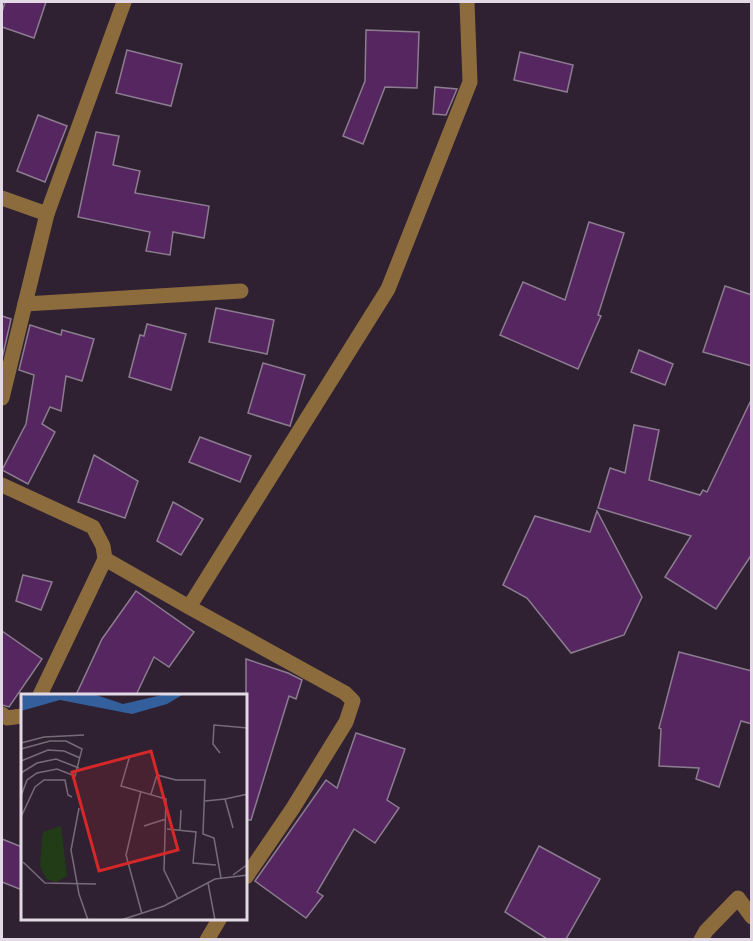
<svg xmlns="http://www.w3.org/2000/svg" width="753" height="941" font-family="'Work Sans',sans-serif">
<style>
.building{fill:#552660;stroke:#8c7c90;stroke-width:1.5}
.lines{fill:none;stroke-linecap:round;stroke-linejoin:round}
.minor{stroke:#8c6c3d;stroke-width:15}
.inset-road{fill:none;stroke:#776b79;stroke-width:1.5}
.view{fill:#d62828;fill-opacity:0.15;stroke:#d62828;stroke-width:3}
.inset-edge{fill:none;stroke:#e2d9e4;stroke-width:3}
</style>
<rect width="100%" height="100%" fill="#2f2132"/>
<g class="building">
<polygon points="5,2 46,2 34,38 2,27 2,12"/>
<polygon points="366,30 419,32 417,88 385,87 363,144 343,136 365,81"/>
<polygon points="127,50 182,64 171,106 116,93"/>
<polygon points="520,52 573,65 567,92 514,80"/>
<polygon points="435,87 457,89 446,115 433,114"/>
<polygon points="38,115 67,126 45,182 17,171"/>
<polygon points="96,132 119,136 113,165 140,171 135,193 209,206 204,238 173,232 170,255 146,251 150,232 78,217"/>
<polygon points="589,222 624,233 598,315 601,316 578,369 500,335 523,282 565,300"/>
<polygon points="725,286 752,295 752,366 703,352"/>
<polygon points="216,308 274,320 267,354 209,342"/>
<polygon points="2,316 11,319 2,359"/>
<polygon points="147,324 186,334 171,390 129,377 140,335 144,336"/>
<polygon points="30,325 61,335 62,330 94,339 82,381 66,376 61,411 50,407 42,424 55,432 28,484 2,470 26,424 34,375 19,370"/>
<polygon points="639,350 673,364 665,385 631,372"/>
<polygon points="263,363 305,375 290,426 248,413"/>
<polygon points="752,398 752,554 716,609 665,577 691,536 598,508 610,468 625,473 634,425 659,430 649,480 700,495 703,490 707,492"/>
<polygon points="200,437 251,456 240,482 189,462"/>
<polygon points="94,455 138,481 125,518 78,502"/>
<polygon points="173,502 203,519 181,555 157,541"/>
<polygon points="597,511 642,597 624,635 571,653 527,598 503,585 535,516 590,532"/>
<polygon points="23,575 52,582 41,610 16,601"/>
<polygon points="136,591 194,632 169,667 154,657 136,695 76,695 102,639"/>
<polygon points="2,631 42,659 9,707 2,705"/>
<polygon points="679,652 752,671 752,724 741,721 719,787 696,779 699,768 659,766 661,729 659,728"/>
<polygon points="246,659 288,673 302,680 296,699 289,696 251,820 246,820"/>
<polygon points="356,733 405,749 387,800 399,808 375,843 354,829 317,892 323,896 306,918 255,881 326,780 337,788"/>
<polygon points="2,839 22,847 22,890 2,882"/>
<polygon points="539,846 600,879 566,939 547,939 505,912"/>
</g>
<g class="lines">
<g class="minor">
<polyline points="2,198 47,214"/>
<polyline points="25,304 241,291"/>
<polyline points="2,398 47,214 124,2"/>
<polyline points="2,485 93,527 103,546 105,559 189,607 345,693 353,701 346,722 293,808 246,877"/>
<polyline points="189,607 388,289 470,82 467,2"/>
<polyline points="40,695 105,559"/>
<polyline points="2,714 7,718 22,716"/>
<polyline points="207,940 220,918"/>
<polyline points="701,940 706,931 738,898 752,917"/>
</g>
</g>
<g transform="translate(21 694)">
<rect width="226" height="226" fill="#2f2132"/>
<path d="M40 132 46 182 35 188 25 185 19 172 21 145 22 138Z" fill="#223c17"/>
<path d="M75 1 102 10 141 1H161L146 10 111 20 39 6 0 17V2L5 1Z" fill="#33609c"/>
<path class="inset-road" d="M0 49 23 43 63 41M0 55 29 47H45L61 55 54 82 36 75 16 79 6 86 0 102M199 59 192 50 193 31 227 34M109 61 100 92 145 105 143 176 157 205M0 67 27 56 43 57 59 64M0 79 16 69 35 65 58 74M120 97 105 161 121 220M130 100 136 81 155 86H184L182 140 193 144 200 184M184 107 204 105M58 114 50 156 58 200 67 226M0 123 14 93 23 86H44L47 101 51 103M123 132 145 125M212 134 204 105 227 100M146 135 175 138 172 169 195 171M159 136 160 116M2 168 24 189 75 190M212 181 227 170M187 189 194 226M100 226 143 212 194 185 227 181"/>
<path class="view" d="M130 57 157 156 78 177 51 78Z"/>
<rect width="226" height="226" class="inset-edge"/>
</g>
<rect width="753" height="941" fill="none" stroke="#e2d9e4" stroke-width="6"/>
</svg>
